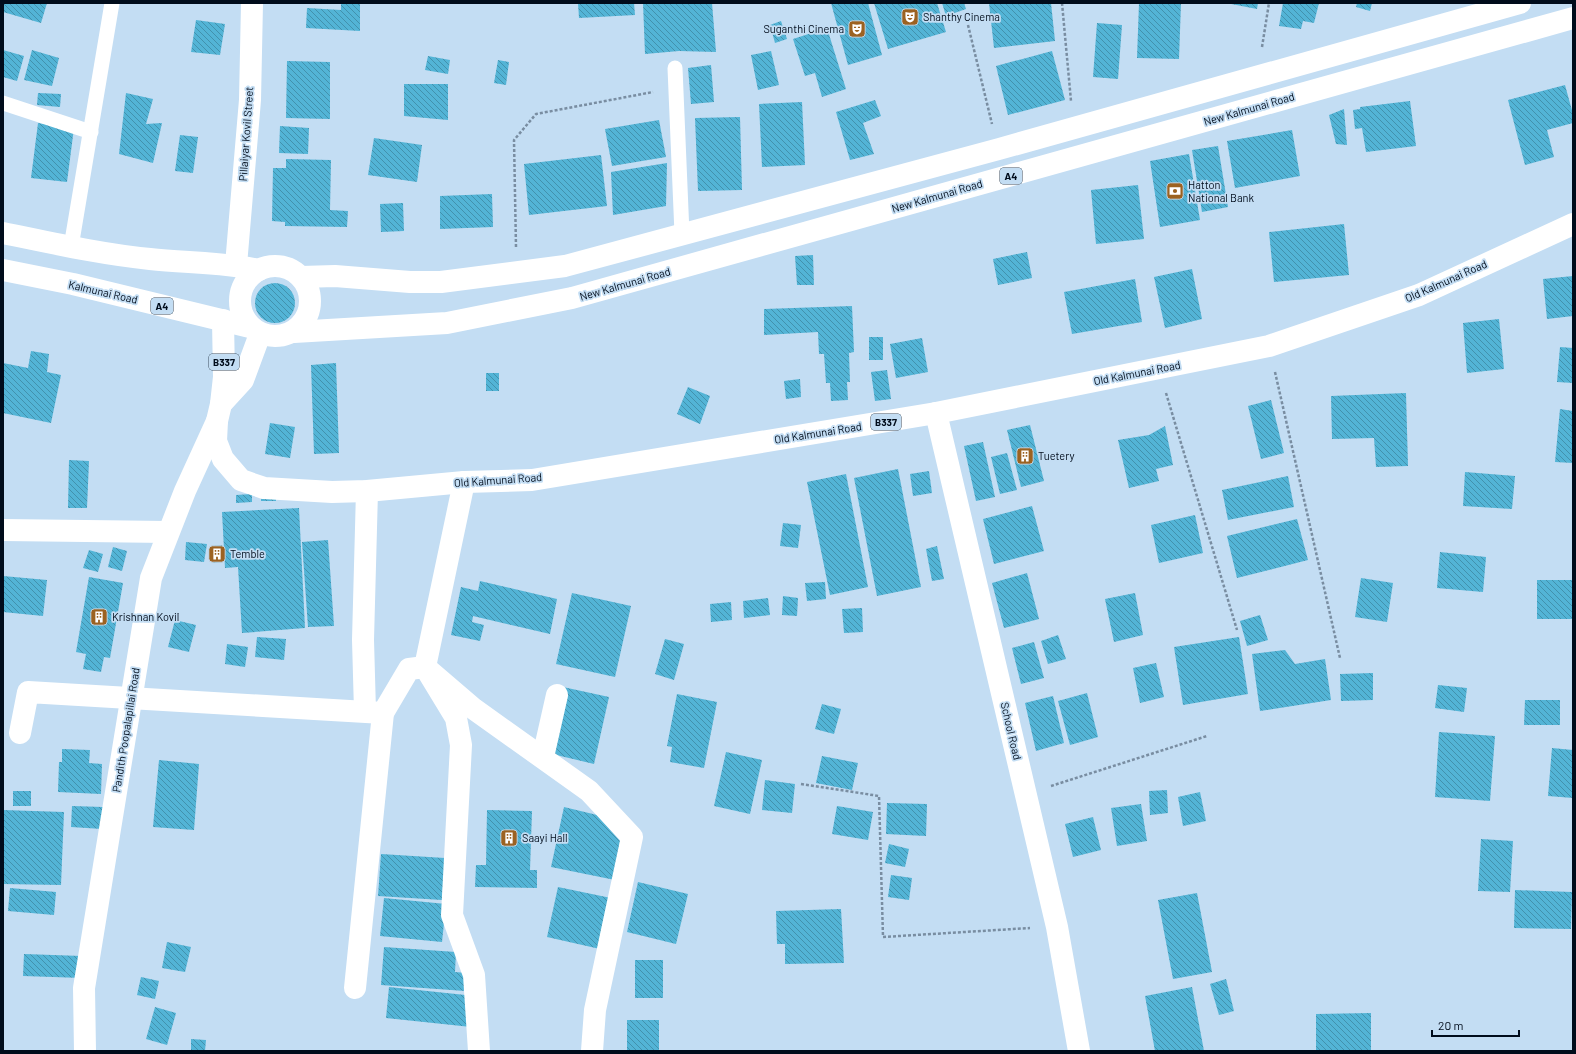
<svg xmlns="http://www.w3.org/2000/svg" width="1576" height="1054" font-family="Barlow,sans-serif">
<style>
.building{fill:url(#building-back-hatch)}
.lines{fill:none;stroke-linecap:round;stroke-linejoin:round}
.path{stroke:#798da1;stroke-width:2.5;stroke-dasharray:3 2;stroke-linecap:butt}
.service{stroke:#fff;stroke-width:15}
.minor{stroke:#fff;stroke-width:22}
.primary{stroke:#fff;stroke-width:22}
.trunk{stroke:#fff;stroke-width:22}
.labels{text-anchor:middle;stroke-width:3.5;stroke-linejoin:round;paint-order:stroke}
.shield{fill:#c3ddf3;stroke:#3a4b5c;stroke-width:1}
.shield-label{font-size:10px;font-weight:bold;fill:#000c1b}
.poi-label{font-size:11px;fill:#000c1b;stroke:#c3ddf3;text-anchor:start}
.street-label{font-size:11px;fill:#000c1b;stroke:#c3ddf3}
</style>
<defs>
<pattern id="building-back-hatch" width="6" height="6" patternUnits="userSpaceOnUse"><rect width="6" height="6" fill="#53b4d6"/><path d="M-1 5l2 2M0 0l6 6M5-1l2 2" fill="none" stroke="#4291ad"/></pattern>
</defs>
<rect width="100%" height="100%" fill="#c3ddf3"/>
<g class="building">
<polygon points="3,3 47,3 41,23 3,12"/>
<polygon points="341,3 360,3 360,31 306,28 307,8 341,10"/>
<polygon points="578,3 634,3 635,15 579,18"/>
<polygon points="643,3 712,3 716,52 679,51 645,54"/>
<polygon points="831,3 868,3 882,55 848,65"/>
<polygon points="874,3 937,3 946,32 888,49"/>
<polygon points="942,3 964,3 966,9 946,16"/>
<polygon points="989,3 1051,3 1055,41 994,48"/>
<polygon points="1139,3 1181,3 1179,59 1137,58"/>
<polygon points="1226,3 1258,3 1257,9"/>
<polygon points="1283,3 1319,3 1314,23 1303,21 1301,29 1279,26"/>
<polygon points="1357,3 1372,3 1370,11 1356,7"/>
<polygon points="196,20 225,24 220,55 191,52"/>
<polygon points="781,21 787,39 775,43 770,25"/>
<polygon points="1097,23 1122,25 1118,79 1093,77"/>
<polygon points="827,28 846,89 822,97 815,73 805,76 793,39"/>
<polygon points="3,50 24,56 17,81 3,77"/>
<polygon points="32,50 59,58 52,86 24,80"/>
<polygon points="771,51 779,85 758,90 751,55"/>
<polygon points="1052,51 1065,100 1008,115 996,66"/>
<polygon points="428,56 450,60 448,74 425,70"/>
<polygon points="498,60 509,62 506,85 494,83"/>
<polygon points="287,61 330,62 330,119 286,118"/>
<polygon points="711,65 714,102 691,104 688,68"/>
<polygon points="404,84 448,84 448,120 404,116"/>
<polygon points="1565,85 1573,114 1573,123 1547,130 1554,157 1525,165 1508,100"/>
<polygon points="38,93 61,94 60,107 37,105"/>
<polygon points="126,93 153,99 146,124 162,123 153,163 119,154"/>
<polygon points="875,100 881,116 863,123 874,154 850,160 836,112"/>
<polygon points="1410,101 1416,146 1366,152 1362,128 1355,129 1353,110 1360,109 1360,107"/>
<polygon points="802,102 805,165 762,167 759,104"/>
<polygon points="1344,109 1347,145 1336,144 1329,115"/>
<polygon points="740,117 742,190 698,191 695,118"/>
<polygon points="659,120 666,157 612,166 605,129"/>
<polygon points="38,123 74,128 67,182 31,178"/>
<polygon points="280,126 309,128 308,154 279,153"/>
<polygon points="1292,130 1300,176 1235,188 1227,141"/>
<polygon points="180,135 198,137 193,173 175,171"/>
<polygon points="374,138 422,145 417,182 368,175"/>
<polygon points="1218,146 1228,207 1202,212 1192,150"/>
<polygon points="1189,154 1200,220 1160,227 1150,161"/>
<polygon points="601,155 607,206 529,215 524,164"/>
<polygon points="286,159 331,160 330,210 348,211 347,227 285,226 285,222 272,221 273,168 286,168"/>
<polygon points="667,163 666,206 613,215 611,172"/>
<polygon points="1138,185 1144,239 1096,244 1091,190"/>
<polygon points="492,194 493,227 440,229 440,196"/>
<polygon points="403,203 404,231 381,232 380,204"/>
<polygon points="1344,224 1349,275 1274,282 1269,232"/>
<polygon points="1027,252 1032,278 998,285 993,259"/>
<polygon points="813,255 814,285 797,285 795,256"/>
<polygon points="1192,269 1202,319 1165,328 1154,277"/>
<polygon points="1573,276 1573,316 1547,319 1543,279"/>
<polygon points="1135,279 1142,322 1072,334 1064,292"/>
<circle cx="275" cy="303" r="20"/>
<polygon points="852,306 854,352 849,353 850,382 847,382 848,400 831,401 830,383 826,383 824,354 819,354 818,332 764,335 764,309"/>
<polygon points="1499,319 1504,369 1467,373 1463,323"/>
<rect x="869" y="337" width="14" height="23"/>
<polygon points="922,338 928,372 896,378 890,344"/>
<polygon points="1560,347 1573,348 1573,383 1557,382"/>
<polygon points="31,351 49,354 47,372 61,375 51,423 3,413 3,363 28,368"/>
<polygon points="336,363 339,453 314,454 311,365"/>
<polygon points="887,370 891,399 875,401 871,372"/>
<rect x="486" y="373" width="13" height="18"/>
<polygon points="800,379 801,397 786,399 784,381"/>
<polygon points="688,387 710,396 700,424 677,414"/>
<polygon points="1406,393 1408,466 1376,467 1374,438 1332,439 1331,396"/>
<polygon points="1271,400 1284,453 1261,459 1248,406"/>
<polygon points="1560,409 1573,411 1573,463 1555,462"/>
<polygon points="270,423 295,427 290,458 265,454"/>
<polygon points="1030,425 1044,481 1021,487 1007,430"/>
<polygon points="1165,426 1173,465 1156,469 1159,481 1129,488 1118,440 1149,435"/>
<polygon points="983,442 995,497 976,501 964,446"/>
<polygon points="1007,453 1017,490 1000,494 991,457"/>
<polygon points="69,460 89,461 87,508 68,508"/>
<polygon points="898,469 921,587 877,596 854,478"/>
<polygon points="929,471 932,493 913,496 910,474"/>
<polygon points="1465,472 1515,476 1512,509 1463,506"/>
<polygon points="846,474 868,587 830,595 807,482"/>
<polygon points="1288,476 1294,507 1228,520 1222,490"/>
<polygon points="252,494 252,502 236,503 236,495"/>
<rect x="261" y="495" width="15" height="6"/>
<polygon points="1032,506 1044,551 994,564 983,519"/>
<polygon points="299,508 305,628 242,633 238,567 225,568 222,512"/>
<polygon points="1195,515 1203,553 1159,563 1151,525"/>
<polygon points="1297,519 1308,560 1237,578 1227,536"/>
<polygon points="783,523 801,525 798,548 780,546"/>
<polygon points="328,540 334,626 308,627 302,542"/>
<polygon points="186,542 207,544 204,562 185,560"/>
<polygon points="222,545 223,562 213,563 211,546"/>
<polygon points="937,546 944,579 932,581 926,549"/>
<polygon points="113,547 127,551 122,571 108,567"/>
<polygon points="89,550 103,554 98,572 83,568"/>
<polygon points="1440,552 1486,557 1483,592 1437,588"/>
<polygon points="1027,573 1039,619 1004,628 992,583"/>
<polygon points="3,576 47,580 43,616 3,612"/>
<polygon points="89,577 123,583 110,658 104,657 101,672 83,669 86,654 76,652"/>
<polygon points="1361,578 1393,583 1387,622 1355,617"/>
<rect x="1537" y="580" width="36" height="39"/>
<polygon points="480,581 557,599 550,634 473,616 472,622 484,625 480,641 451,635 461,587 478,591"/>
<polygon points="825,582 826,599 807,601 805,583"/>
<polygon points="572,593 631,606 615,677 556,664"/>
<polygon points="1135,593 1143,635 1114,642 1105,599"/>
<polygon points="783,596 798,598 797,616 782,615"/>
<polygon points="768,598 770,615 744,618 743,601"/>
<polygon points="731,602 732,620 711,622 710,604"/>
<polygon points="862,608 863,632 844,633 842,609"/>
<polygon points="1260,615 1268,640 1247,646 1240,621"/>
<polygon points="175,620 196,625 189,652 168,647"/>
<polygon points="1058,635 1066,659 1048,664 1041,641"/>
<polygon points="257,637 286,639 284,660 255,657"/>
<polygon points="1239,637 1248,694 1183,705 1174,647"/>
<polygon points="665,639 684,644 674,680 655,674"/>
<polygon points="1034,642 1044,678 1021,684 1012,648"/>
<polygon points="227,644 248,647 245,667 225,664"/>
<polygon points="1285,650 1295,664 1325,659 1331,700 1260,711 1252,654"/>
<polygon points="1156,663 1164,697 1140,703 1133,668"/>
<polygon points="1373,673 1373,700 1341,701 1340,674"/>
<polygon points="1438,685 1467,688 1464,712 1435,708"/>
<polygon points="563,687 609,697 594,764 548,753"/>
<polygon points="1087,693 1098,737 1070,745 1058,701"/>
<polygon points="677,694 717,702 704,768 670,762 672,747 667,746"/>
<polygon points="1053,696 1064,743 1036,751 1025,703"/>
<polygon points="1525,700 1560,700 1560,725 1524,725"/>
<polygon points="822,704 841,709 834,734 815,729"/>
<polygon points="1439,732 1495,736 1490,801 1435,797"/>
<polygon points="1552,748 1573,750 1573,798 1548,796"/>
<polygon points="62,749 90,750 89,763 102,764 101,794 58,792 59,762 62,762"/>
<polygon points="726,752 762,760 750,814 714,806"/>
<polygon points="822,756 858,763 852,790 816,783"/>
<polygon points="159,760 199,764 194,830 153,827"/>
<polygon points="765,780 795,784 792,813 762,810"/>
<polygon points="1167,790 1168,813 1150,815 1149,791"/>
<rect x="13" y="791" width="18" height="15"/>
<polygon points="1200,792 1206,821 1183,826 1178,797"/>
<polygon points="887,803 927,804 926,836 886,834"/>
<polygon points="1141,804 1147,841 1117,846 1111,808"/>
<polygon points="72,806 103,807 102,829 71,827"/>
<polygon points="837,806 873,812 868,840 832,834"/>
<polygon points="564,807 597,815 620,841 615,880 551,867"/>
<polygon points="3,810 64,812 61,885 3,884"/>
<polygon points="487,810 532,811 530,870 537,870 537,888 475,887 476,865 486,865"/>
<polygon points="1093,817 1101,850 1073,857 1065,824"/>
<polygon points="1481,839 1513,841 1510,892 1478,891"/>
<polygon points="889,844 909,849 905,867 885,863"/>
<polygon points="381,854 445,858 442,900 378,896"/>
<polygon points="891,875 912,878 909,900 888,897"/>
<polygon points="638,882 688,894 676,944 627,932"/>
<polygon points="558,887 611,898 600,949 547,937"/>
<polygon points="10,888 56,892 54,915 8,911"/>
<polygon points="1515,890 1572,892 1571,929 1514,928"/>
<polygon points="1197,893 1212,972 1173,979 1158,900"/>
<polygon points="384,898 446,904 442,942 380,936"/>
<polygon points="841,909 844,963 785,964 785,944 777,944 776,911"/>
<polygon points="167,942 191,947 185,972 162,968"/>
<polygon points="384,947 456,952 455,972 467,973 465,991 381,985"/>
<polygon points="24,954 82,956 82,978 23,976"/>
<rect x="635" y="960" width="28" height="38"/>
<polygon points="141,977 159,981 155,999 137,995"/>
<polygon points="1226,979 1234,1011 1219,1015 1210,984"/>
<polygon points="389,987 475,996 471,1027 386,1018"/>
<polygon points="1192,987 1204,1051 1155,1051 1145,996"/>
<polygon points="155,1007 176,1013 167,1045 146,1039"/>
<polygon points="1371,1013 1371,1051 1316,1051 1316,1014"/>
<rect x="627" y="1020" width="32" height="31"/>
<polygon points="191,1039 206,1040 205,1051 191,1051"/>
</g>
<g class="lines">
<g class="path">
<polyline points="1062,3 1071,101"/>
<polyline points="968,25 992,124"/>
<polyline points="1262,47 1269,3"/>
<polyline points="516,247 514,140 536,114 653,92"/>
<polyline points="1275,372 1340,658"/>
<polyline points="1166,393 1237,630"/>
<polyline points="801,784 879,796 883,937 1030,928"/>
<polyline points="1051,786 1207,736"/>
</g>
<g class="service">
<polyline points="675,68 682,234"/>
<polyline points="3,103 91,132"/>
<polyline points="71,247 112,3"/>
</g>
<g class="minor">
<polyline points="236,265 250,100 252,3"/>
<polyline points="936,413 1057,927 1079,1051"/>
<polyline points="3,530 168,532"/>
<polyline points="365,711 363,640 367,491"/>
<polyline points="20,733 28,692 383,713"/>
<polyline points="543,757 557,695"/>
<polyline points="355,988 383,713 409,669 425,667 464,482"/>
<polyline points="85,1051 84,988 151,578 185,491 217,421"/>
<polyline points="479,1051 474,975 452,915 461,745 456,718 425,667 474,709 589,791 632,837 595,1010 592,1051"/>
</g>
<g class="primary">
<polyline points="223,320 224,377 221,404 217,421 216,441 223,459 241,480 264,488 332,492 367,491 464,482 532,480 936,413 1269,346 1419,295 1573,224"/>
<polyline points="221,404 243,380 260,334"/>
</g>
<g class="trunk">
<path d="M3 233C52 243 100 254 150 259 186 263 223 262 259 270"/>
<circle cx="275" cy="301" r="35"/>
<polyline points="3,270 73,284 250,327"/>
<polyline points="301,277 335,276 410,282 441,282 565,266 999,149 1520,3"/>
<polyline points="294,332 447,323 572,298 1573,18"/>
</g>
</g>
<defs>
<symbol id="theatre-square" viewBox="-11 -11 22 22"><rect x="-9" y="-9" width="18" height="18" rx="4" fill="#9c6221" stroke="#c3ddf3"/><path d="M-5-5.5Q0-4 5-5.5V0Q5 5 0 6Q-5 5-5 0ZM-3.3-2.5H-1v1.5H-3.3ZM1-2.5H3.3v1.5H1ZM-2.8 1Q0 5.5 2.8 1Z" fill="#fff"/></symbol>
<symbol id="bank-square" viewBox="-11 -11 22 22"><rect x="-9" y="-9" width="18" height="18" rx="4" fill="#9c6221" stroke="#c3ddf3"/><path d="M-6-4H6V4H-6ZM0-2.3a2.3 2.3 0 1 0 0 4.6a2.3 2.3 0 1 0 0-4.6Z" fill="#fff"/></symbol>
<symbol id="building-square" viewBox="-11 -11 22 22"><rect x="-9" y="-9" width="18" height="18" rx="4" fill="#9c6221" stroke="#c3ddf3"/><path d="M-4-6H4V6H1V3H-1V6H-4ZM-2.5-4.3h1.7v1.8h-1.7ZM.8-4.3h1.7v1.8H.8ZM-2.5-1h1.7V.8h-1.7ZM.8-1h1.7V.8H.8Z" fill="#fff"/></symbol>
</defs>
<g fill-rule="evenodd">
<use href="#theatre-square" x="900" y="7" width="20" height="20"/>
<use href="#theatre-square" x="847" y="19" width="20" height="20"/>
<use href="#bank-square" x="1165" y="181" width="20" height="20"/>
<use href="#building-square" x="1015" y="446" width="20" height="20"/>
<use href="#building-square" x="207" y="544" width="20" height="20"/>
<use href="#building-square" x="89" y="607" width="20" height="20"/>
<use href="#building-square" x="499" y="828" width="20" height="20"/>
</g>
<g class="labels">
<g class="shield">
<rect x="1000" y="168" width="22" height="16" rx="3"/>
<rect x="151" y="298" width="22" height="16" rx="3"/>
<rect x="209" y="354" width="30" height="16" rx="3"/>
<rect x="871" y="414" width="30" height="16" rx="3"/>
</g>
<g class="shield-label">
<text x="1011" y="180">A4</text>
<text x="162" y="310">A4</text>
<text x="224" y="366">B337</text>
<text x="886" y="426">B337</text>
</g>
<g class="poi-label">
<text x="923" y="21">Shanthy Cinema</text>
<text x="844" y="33" text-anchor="end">Suganthi Cinema</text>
<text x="1188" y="189">Hatton<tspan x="1188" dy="13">National Bank</tspan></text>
<text x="1038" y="460">Tuetery</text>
<text x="230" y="558">Temble</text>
<text x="112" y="621">Krishnan Kovil</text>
<text x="522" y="842">Saayi Hall</text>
</g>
<g class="street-label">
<text transform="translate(1249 109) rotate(-16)" y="4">New Kalmunai Road</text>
<text transform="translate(246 134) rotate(-86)" y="4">Pillaiyar Kovil Street</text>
<text transform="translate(937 196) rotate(-16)" y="4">New Kalmunai Road</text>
<text transform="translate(1446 281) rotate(-24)" y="4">Old Kalmunai Road</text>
<text transform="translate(625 284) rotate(-16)" y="4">New Kalmunai Road</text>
<text transform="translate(103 292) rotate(13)" y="4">Kalmunai Road</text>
<text transform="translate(1137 373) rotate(-11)" y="4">Old Kalmunai Road</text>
<text transform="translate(818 433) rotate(-9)" y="4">Old Kalmunai Road</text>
<text transform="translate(498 480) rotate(-4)" y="4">Old Kalmunai Road</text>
<text transform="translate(126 730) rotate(-81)" y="4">Pandith Poopalapillai Road</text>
<text transform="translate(1011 731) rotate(77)" y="4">School Road</text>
</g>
</g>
<rect width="1576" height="1054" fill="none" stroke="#000c1b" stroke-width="8"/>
<path d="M1432 1030v6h87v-6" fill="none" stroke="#000c1b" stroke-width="2"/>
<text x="1438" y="1030" font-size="12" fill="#000c1b" stroke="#c3ddf3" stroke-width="3" paint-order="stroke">20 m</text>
</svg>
